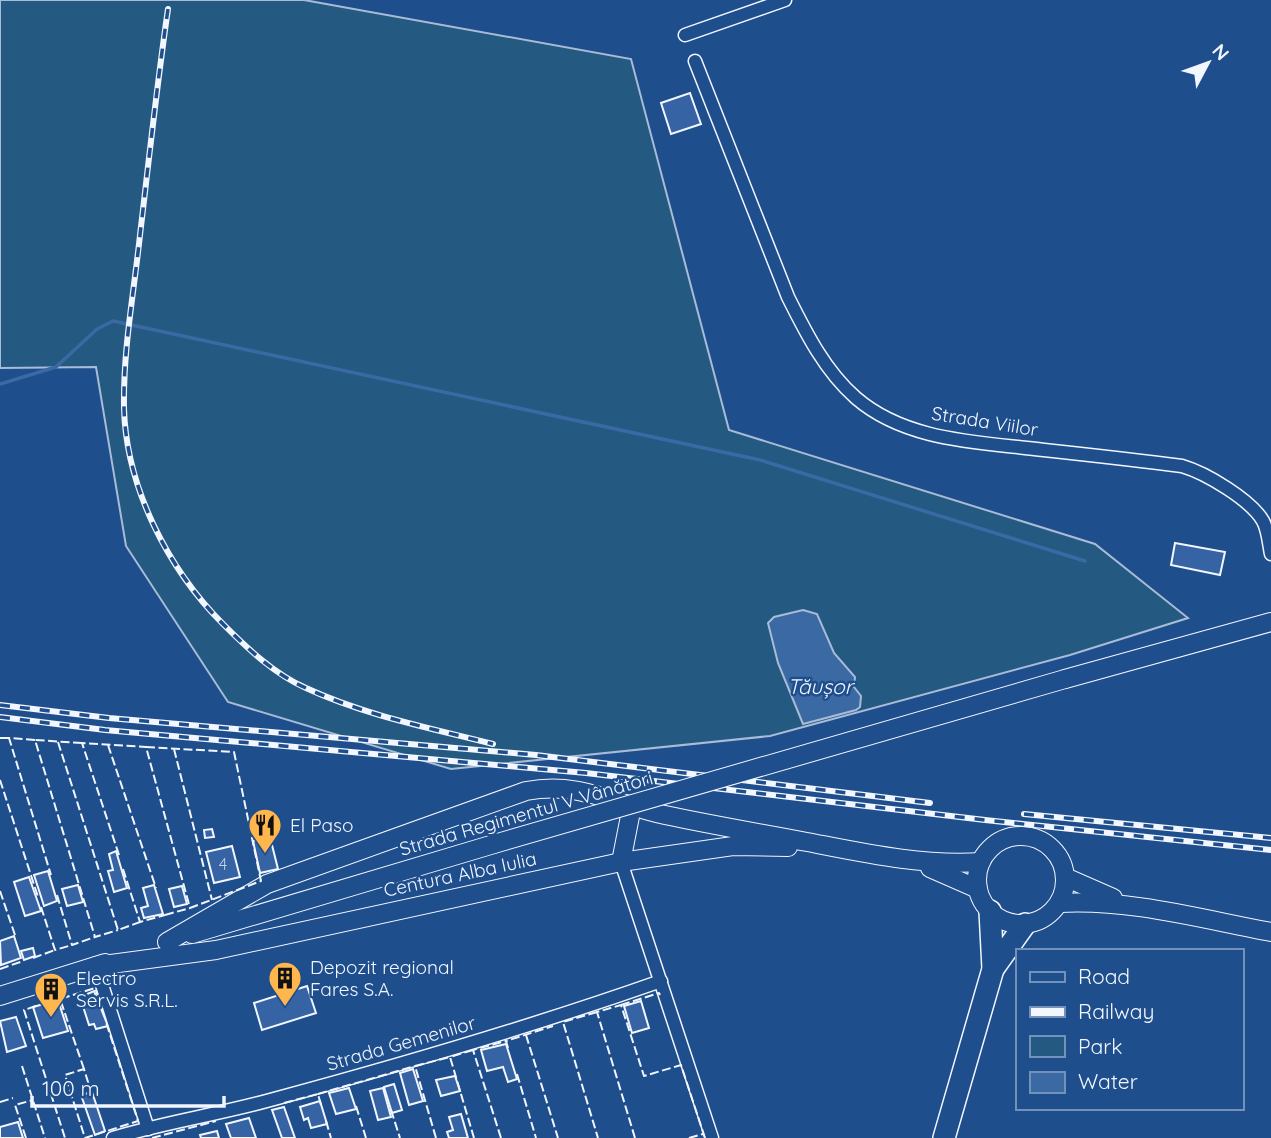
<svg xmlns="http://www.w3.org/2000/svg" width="1271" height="1138" font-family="Quicksand,sans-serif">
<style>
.green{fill:#245a82;stroke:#a8bbd7;stroke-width:2}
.water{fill:#3b69a3;stroke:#a8bbd7;stroke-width:2}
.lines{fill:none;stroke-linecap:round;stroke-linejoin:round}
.stream{stroke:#3b69a3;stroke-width:3.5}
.building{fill:#3563a3;stroke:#f2f6ff;stroke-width:2}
.minor-casing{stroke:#f2f6ff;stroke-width:15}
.primary-casing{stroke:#f2f6ff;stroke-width:20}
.motorway-casing{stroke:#f2f6ff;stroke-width:24}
.minor{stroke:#1f4e8c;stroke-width:12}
.primary{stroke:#1f4e8c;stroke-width:18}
.motorway{stroke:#1f4e8c;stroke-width:21}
.rail-casing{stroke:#f2f6ff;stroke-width:6}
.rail{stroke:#1f4e8c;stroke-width:3.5;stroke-dasharray:10;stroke-linecap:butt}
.primary-bridge-casing{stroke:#f2f6ff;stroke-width:20;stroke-linecap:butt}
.primary-bridge{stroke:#1f4e8c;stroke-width:18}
.fence{stroke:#f2f6ff;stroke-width:2;stroke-dasharray:9 3.5;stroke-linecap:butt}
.labels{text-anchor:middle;stroke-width:5;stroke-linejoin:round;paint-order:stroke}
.number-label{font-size:16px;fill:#c3d1e8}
.street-label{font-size:19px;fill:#f2f6ff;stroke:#1f4e8c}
.poi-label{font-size:19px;fill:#f2f6ff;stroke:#1f4e8c;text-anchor:start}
.water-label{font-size:21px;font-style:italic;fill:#f2f6ff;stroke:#1f4e8c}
</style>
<rect width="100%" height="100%" fill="#1f4e8c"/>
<polygon class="green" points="0,0 304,0 631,59 729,430 1095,544 1188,618 1070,655 770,736 451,769 228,702 126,546 96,367 0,368"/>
<polygon class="water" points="803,610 817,614 834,653 855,677 854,687 861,696 860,707 856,710 803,724 778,663 768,623 774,617"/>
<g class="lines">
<polyline class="stream" points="0,384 56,367 97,329 113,321 760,460 1085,561"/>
</g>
<g class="building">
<polygon points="690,93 701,124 671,134 661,103"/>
<polygon points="1175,543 1225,552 1220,575 1171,565"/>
<polygon points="212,829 214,837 205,838 204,830"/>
<polygon points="270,837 278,869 260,873 253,841"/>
<polygon points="232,846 240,877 214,883 206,852"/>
<polygon points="116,851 127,888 114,892 108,871 113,870 109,854"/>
<polygon points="48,871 57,901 44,906 34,875"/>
<polygon points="29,877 41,911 25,916 14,882"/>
<polygon points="78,885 83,902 67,906 62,889"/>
<polygon points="154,885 163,914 144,918 141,908 148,906 143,888"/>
<polygon points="182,886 187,904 174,907 169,889"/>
<polygon points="14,936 21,958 1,965 0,941"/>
<polygon points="33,948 35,956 24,960 21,951"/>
<polygon points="307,986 316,1013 262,1030 254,1003"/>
<polygon points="94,991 108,1026 96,1029 94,1024 89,1025 80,997"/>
<polygon points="58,1000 68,1031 43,1038 33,1007"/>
<polygon points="641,1001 649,1028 632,1033 624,1006"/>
<polygon points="16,1017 26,1046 7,1052 0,1021"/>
<polygon points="506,1044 517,1079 508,1082 503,1067 487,1071 481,1050"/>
<polygon points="413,1069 423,1101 409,1105 400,1073"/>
<polygon points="455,1076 460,1091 441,1096 436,1080"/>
<polygon points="394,1084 402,1110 392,1113 384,1087"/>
<polygon points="349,1088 356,1109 336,1114 329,1093"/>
<polygon points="383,1088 391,1117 378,1120 370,1091"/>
<polygon points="92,1092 105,1131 95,1135 81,1095"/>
<polygon points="320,1101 327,1124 311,1128 308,1118 304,1120 300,1107"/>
<polygon points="284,1107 295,1138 282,1138 272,1110"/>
<polygon points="461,1114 468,1138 449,1138 447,1132 453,1130 449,1117"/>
<polygon points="249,1118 256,1138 231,1138 226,1124"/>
<polygon points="18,1122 23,1138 0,1138 0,1127"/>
<polygon points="217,1131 219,1138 201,1138 200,1135"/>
</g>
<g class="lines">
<defs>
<g id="minor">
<polyline points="685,35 785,0"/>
<path d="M695 61 788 297C806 333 825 371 856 398 907 442 981 442 1044 450 1090 455 1136 460 1182 466 1206 473 1251 500 1263 521 1268 530 1269 544 1271 554"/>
<polyline points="621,862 712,1138"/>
<polyline points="96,966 148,1129"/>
<path d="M113 1138C165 1122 221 1114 274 1099 404 1064 533 1026 661 981"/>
</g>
<g id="primary">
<polyline points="1065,679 1271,622"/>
<circle cx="1021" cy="880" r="44"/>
<polyline points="621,862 632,806"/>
<polyline points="930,868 978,889"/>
<polyline points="1065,877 1113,898"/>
<path d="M1059 903C1130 899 1201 919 1271 932"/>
<polyline points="192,934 494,844"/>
<path d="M167 942 267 884 526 791C581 781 613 804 665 815 712 825 759 833 807 842 864 853 922 866 981 862"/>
<polyline points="96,966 216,950 621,862 733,846 788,847"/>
<polyline points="0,996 105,963"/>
</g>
<g id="motorway">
<polyline points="993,969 1025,924"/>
<polyline points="944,1138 993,969 990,911"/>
</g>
</defs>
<use href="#minor" class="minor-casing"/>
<use href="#primary" class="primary-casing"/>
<use href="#motorway" class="motorway-casing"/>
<use href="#minor" class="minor"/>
<use href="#primary" class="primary"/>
<use href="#motorway" class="motorway"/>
<defs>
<g id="rail">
<path d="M168 9C157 84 149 159 140 235 134 292 123 349 124 408 126 487 168 569 223 624 247 648 274 674 306 688 364 715 430 728 493 744"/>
<polyline points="0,705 109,718 536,755 930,803"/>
<polyline points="0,717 105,730 586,773 985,820 1271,850"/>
<polyline points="1024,814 1271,838"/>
</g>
</defs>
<use href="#rail" class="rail-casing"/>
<use href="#rail" class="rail"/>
<defs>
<polyline id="primary-bridge" points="494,844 1065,679"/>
</defs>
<use href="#primary-bridge" class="primary-bridge-casing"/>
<use href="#primary-bridge" class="primary-bridge"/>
<g class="fence">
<polyline points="0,738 9,738"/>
<polyline points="35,740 9,738 51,875"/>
<polyline points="58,742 118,930 140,922"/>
<polyline points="82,743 35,740 95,937 118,930"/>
<polyline points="108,745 156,888"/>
<polygon points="146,747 234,752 261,881 190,908"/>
<polyline points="174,749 212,900"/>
<polyline points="0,780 38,897"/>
<polyline points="119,855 82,743 146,747"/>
<polyline points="123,869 140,922 165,915"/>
<polyline points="0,891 16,938"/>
<polyline points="57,895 72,945 95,937"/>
<polyline points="41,907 55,950 72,945"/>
<polyline points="165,915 190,908"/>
<polyline points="33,958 55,950"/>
<polyline points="0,969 23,961"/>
<polyline points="621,1005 659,993 660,995"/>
<polyline points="36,1006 24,1010 65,1138"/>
<polyline points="597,1012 563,1022 598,1138"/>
<polyline points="526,1035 558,1138"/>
<polyline points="508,1048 506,1041 553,1026"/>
<polyline points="473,1050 450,1057 474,1138"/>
<polyline points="22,1066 45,1138"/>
<polyline points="84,1069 60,999 95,988 99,999"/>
<polyline points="517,1074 536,1138"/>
<polyline points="318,1094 415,1066"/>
<polyline points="92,1095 84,1069 65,1075 85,1138 138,1121 106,1022"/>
<polyline points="0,1102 13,1098"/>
<polyline points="284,1103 318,1094 321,1105"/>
<polyline points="356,1106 366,1138"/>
<polyline points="391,1110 400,1138"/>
<polyline points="326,1121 331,1138"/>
<polyline points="26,1138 15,1105 33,1100"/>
<polyline points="152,1138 216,1121"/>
<polyline points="436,1138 415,1066 450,1057"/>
<polyline points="501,1138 473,1050 506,1041"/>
<polyline points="635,1138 597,1012 621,1005 644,1076 681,1065 705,1138"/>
<polyline points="689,1138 703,1134"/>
</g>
</g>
<defs>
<symbol id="restaurant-pin" viewBox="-11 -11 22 30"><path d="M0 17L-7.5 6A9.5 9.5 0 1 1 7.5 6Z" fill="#ffb74d" stroke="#1f4e8c"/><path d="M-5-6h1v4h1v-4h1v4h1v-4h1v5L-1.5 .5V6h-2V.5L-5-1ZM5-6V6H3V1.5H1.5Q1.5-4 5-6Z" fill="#111"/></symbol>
<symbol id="building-pin" viewBox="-11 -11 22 30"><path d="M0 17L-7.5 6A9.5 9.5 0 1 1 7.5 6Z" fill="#ffb74d" stroke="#1f4e8c"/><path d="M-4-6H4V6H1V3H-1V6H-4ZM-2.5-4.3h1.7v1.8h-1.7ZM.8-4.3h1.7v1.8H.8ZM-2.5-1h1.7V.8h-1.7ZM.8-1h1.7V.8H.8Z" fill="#111"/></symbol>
</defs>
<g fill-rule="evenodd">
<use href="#restaurant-pin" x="246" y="806" width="38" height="52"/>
<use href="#building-pin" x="266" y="959" width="38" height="52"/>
<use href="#building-pin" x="32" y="970" width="38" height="52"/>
</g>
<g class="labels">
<g class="number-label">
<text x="223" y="870">4</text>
</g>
<g class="street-label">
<text transform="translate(985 421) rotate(9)" y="7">Strada Viilor</text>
<text transform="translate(526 813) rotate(-16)" y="7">Strada Regimentul V Vânători</text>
<text transform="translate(460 874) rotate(-12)" y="7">Centura Alba Iulia</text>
<text transform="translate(401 1043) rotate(-16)" y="7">Strada Gemenilor</text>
</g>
<g class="poi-label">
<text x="290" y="832">El Paso</text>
<text x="310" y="974">Depozit regional<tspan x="310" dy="22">Fares S.A.</tspan></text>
<text x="76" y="985">Electro<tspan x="76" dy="22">Servis S.R.L.</tspan></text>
</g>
<g class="water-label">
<text x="820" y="694">Tăușor</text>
</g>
</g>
<rect x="1016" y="949" width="228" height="161" fill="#1f4e8c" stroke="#7391ba" stroke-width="2"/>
<rect x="1030" y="972" width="35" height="10" fill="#1f4e8c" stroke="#7391ba" stroke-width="2"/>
<text x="1078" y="984" font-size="21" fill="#f2f6ff">Road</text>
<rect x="1030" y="1007" width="35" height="10" fill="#f2f6ff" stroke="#7391ba" stroke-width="2"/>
<text x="1078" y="1019" font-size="21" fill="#f2f6ff">Railway</text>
<rect x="1030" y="1036" width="35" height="21" fill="#245a82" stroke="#7391ba" stroke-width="2"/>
<text x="1078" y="1054" font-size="21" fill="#f2f6ff">Park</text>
<rect x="1030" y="1072" width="35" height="21" fill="#3b69a3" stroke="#7391ba" stroke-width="2"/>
<text x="1078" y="1089" font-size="21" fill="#f2f6ff">Water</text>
<g transform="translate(1208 63) rotate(49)" stroke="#1f4e8c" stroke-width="5" paint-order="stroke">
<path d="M0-5L12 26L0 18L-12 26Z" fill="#f2f6ff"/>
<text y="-10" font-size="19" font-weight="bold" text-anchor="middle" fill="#f2f6ff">N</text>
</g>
<path d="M32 1096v10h192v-10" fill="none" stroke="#f2f6ff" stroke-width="3.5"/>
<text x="42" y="1096" font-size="21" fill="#f2f6ff" stroke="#1f4e8c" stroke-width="5" paint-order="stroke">100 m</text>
</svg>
